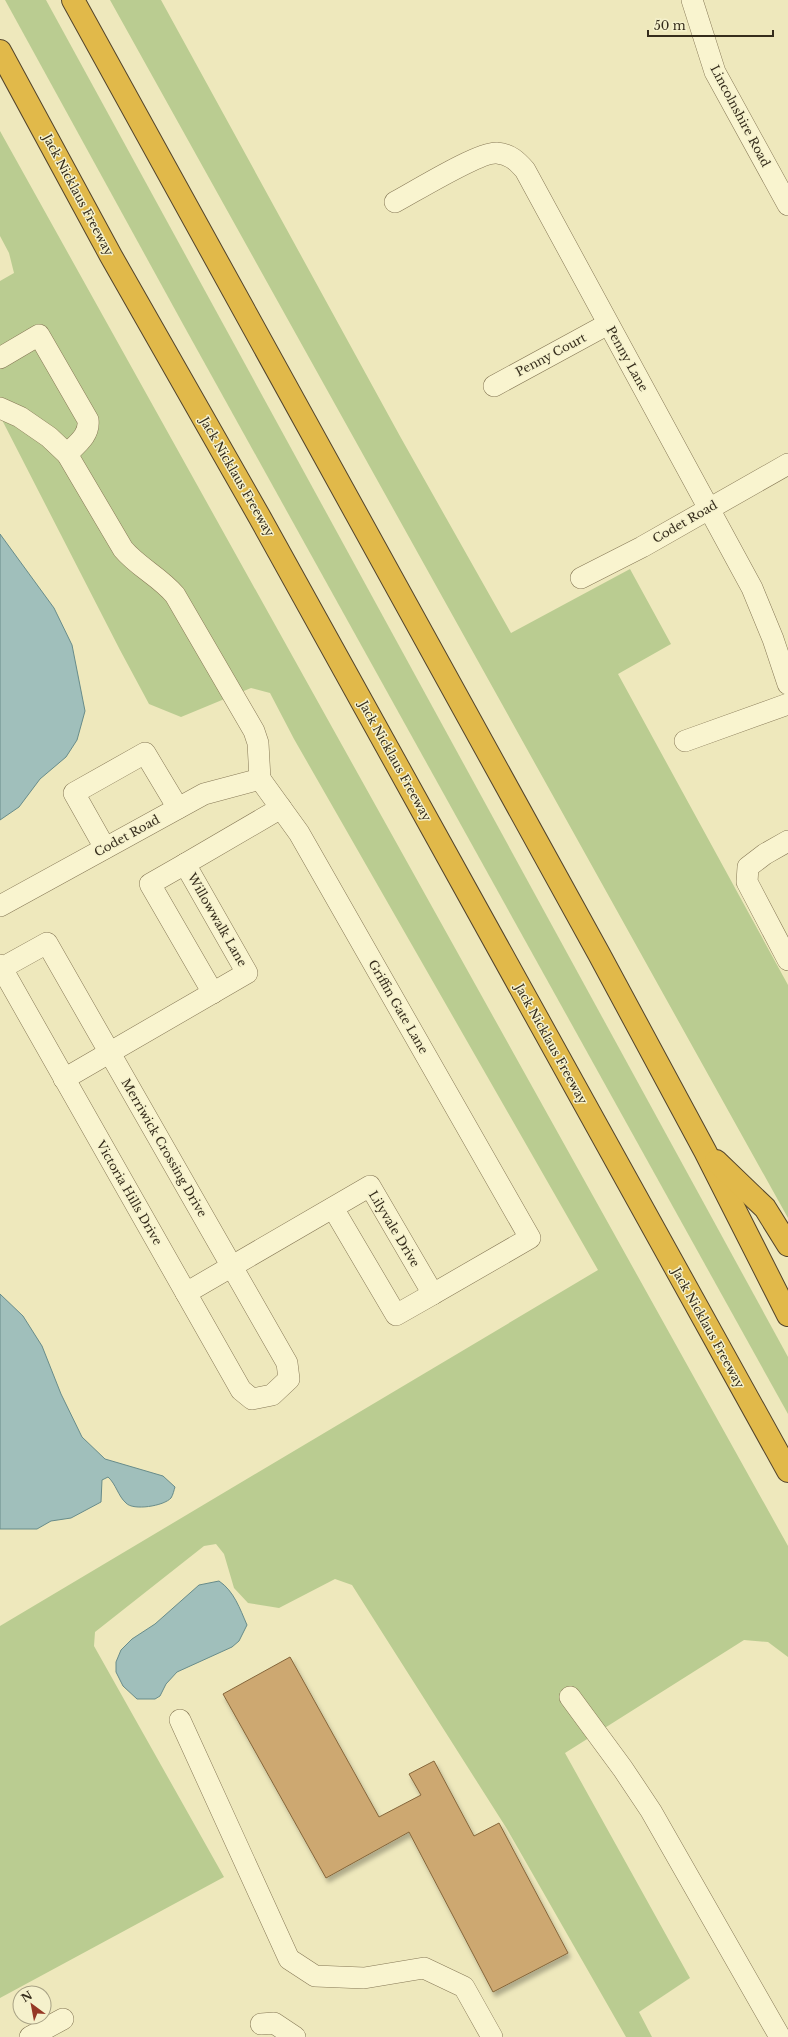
<svg xmlns="http://www.w3.org/2000/svg" width="788" height="2037" font-family="'Libre Baskerville',serif">
<style>
.green{fill:#bacc91}
.water{fill:#a0bfbb;stroke:#688c8a}
.building{fill:#cda871;stroke:#85663b;filter:url(#shadow)}
.lines{fill:none;stroke-linecap:round;stroke-linejoin:round}
.minor-casing{stroke:#867856;stroke-width:22}
.highway-casing{stroke:#53442b;stroke-width:24}
.minor{stroke:#f9f4cf;stroke-width:21}
.highway{stroke:#e1b94a;stroke-width:22}
.labels{text-anchor:middle;stroke-width:3;stroke-linejoin:round;paint-order:stroke}
.street-label{font-size:12px;fill:#352c1b;stroke:#f5f1cc}
</style>
<defs>
<filter id="shadow"><feDropShadow dx="2.5" dy="4.5" stdDeviation="2" flood-color="#0004"/></filter>
</defs>
<rect width="100%" height="100%" fill="#eee8bc"/>
<g class="green">
<polygon points="5,0 46,0 788,1357 788,1414 184,326"/>
<polygon points="110,0 161,0 401,438 511,633 630,569 671,644 618,674 788,985 788,1218"/>
<polygon points="0,131 788,1546 788,1657 768,1642 744,1640 565,1753 690,1978 639,2012 652,2037 626,2037 507,1829 352,1585 335,1579 279,1608 248,1603 234,1588 224,1554 216,1544 204,1546 95,1632 94,1646 224,1877 0,1998 0,1626 598,1270 294,739 270,693 251,688 181,717 149,704 120,650 0,416 0,281 14,273 9,253 0,236"/>
</g>
<g class="water">
<polygon points="0,534 54,608 72,645 85,711 77,740 66,757 40,779 19,807 0,820"/>
<path d="M0 1294 23 1316 42 1346 61 1394 82 1437 105 1459 163 1476 175 1487C174 1490 173 1495 171 1498 164 1506 133 1511 126 1503 118 1496 116 1484 108 1477L102 1480 101 1502 71 1518 51 1521 37 1529H0Z"/>
<path d="M219 1581C234 1591 240 1609 247 1625L239 1641 232 1647 177 1672 166 1684 160 1696 155 1699H137L123 1686 116 1672V1662L121 1650 132 1639 155 1624 199 1585Z"/>
</g>
<polygon class="building" points="290,1657 379,1817 421,1795 409,1774 434,1761 474,1836 499,1823 568,1953 493,1992 409,1832 326,1878 223,1694"/>
<g class="lines">
<defs>
<g id="minor">
<polyline points="692,0 715,72 788,205"/>
<path d="M395 202C414 192 480 151 497 153 510 154 517 161 525 170L752 588 773 639 788 684"/>
<path d="M0 358 39 335 88 420C90 435 77 444 67 454"/>
<polyline points="494,386 608,324"/>
<path d="M0 408 20 417 49 437 67 454 123 549C138 567 160 577 175 595L254 731 258 743 260 779"/>
<polyline points="581,578 642,547 788,464"/>
<polyline points="685,741 788,704"/>
<polyline points="788,841 765,854 748,867 747,882 788,960"/>
<polyline points="105,848 74,793 145,753 178,808"/>
<polyline points="185,864 150,884 213,993"/>
<polyline points="0,906 204,794 260,779"/>
<polyline points="0,965 241,1390 252,1399 272,1395 289,1379 287,1363 47,943 2,968"/>
<polyline points="64,1079 247,973 185,864 281,808"/>
<polyline points="333,1208 396,1315 433,1294"/>
<polyline points="186,1293 370,1186 433,1294 530,1238 299,833 260,779"/>
<polyline points="570,1697 623,1769 651,1811 780,2037"/>
<polyline points="180,1720 289,1959 315,1976 364,1978 424,1968 464,1987 492,2037"/>
<polyline points="261,2024 274,2023 295,2037"/>
<polyline points="30,2037 63,2019"/>
</g>
<g id="highway">
<polyline points="73,0 599,954 705,1151 788,1315"/>
<polyline points="0,51 111,256 259,516 788,1471"/>
<polyline points="716,1161 765,1208 788,1245"/>
</g>
</defs>
<use href="#minor" class="minor-casing"/>
<use href="#highway" class="highway-casing"/>
<use href="#minor" class="minor"/>
<use href="#highway" class="highway"/>
</g>
<g class="labels">
<g class="street-label">
<text transform="translate(740 116) rotate(62)" y="4">Lincolnshire Road</text>
<text transform="translate(78 195) rotate(62)" y="4">Jack Nicklaus Freeway</text>
<text transform="translate(551 355) rotate(-28)" y="4">Penny Court</text>
<text transform="translate(627 359) rotate(61)" y="4">Penny Lane</text>
<text transform="translate(237 477) rotate(60)" y="4">Jack Nicklaus Freeway</text>
<text transform="translate(685 522) rotate(-30)" y="4">Codet Road</text>
<text transform="translate(395 761) rotate(61)" y="4">Jack Nicklaus Freeway</text>
<text transform="translate(127 836) rotate(-29)" y="4">Codet Road</text>
<text transform="translate(217 920) rotate(60)" y="4">Willowwalk Lane</text>
<text transform="translate(398 1007) rotate(60)" y="4">Griffin Gate Lane</text>
<text transform="translate(551 1044) rotate(61)" y="4">Jack Nicklaus Freeway</text>
<text transform="translate(164 1148) rotate(60)" y="4">Merriwick Crossing Drive</text>
<text transform="translate(129 1193) rotate(60)" y="4">Victoria Hills Drive</text>
<text transform="translate(394 1229) rotate(59)" y="4">Lilyvale Drive</text>
<text transform="translate(708 1328) rotate(61)" y="4">Jack Nicklaus Freeway</text>
</g>
</g>
<g transform="translate(32 2005) rotate(328)"><circle r="19" fill="#f5f1cc" stroke="#a8a285"/>
<path d="M0-3L7 15L0 10L-7 15Z" fill="#953825"/>
<text y="-6" font-size="11" font-weight="bold" text-anchor="middle" fill="#352c1b">N</text>
</g>
<path d="M648 30v6h125v-6" fill="none" stroke="#352c1b" stroke-width="2"/>
<text x="654" y="30" font-size="12" fill="#352c1b" stroke="#f5f1cc" stroke-width="3" paint-order="stroke">50 m</text>
</svg>
